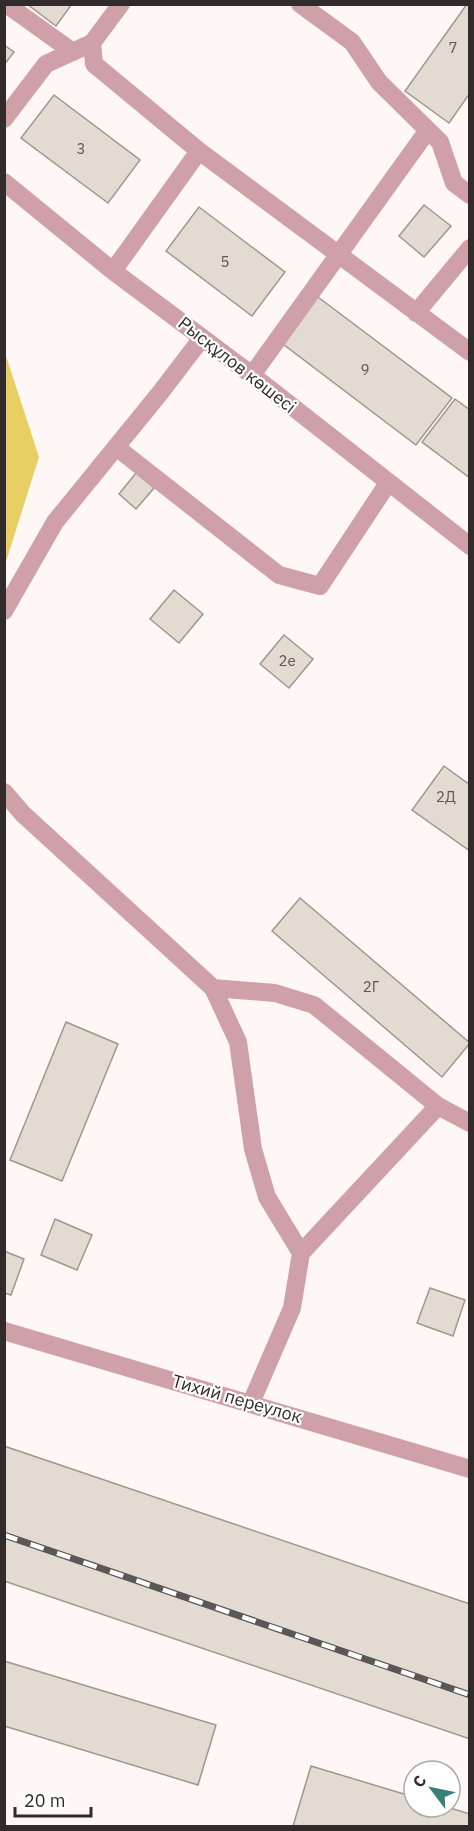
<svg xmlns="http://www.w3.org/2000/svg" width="474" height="1831" font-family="'IBM Plex Sans',sans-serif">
	<rect width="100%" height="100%" fill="#fff7f5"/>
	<path fill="#e7cf64" d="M5,353L39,457L5,565L4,353Z"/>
	<path fill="#e3dad1" stroke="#9f978f" stroke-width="1.5" d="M27,4H72L56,26Z
		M467,4H470V93L449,123L405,91Z
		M4,45L14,52L4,65Z
		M54,95L140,160L108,203L21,138Z
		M424,205L451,226L424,257L399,236Z
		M199,207L285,272L252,316L166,251Z
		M314,294L452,398L416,445L279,341Z
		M455,399L470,410V478L422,442Z
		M136,473L154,488L136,509L119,494Z
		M174,590L203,614L179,643L150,619Z
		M284,635L313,659L289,688L260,664Z
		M444,766L470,785V851L412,810Z
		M300,898L470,1043L442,1077L272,931Z
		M66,1022L118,1044L62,1181L10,1160Z
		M55,1219L92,1235L77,1270L41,1255Z
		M4,1251L24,1259L11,1295L4,1293Z
		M430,1288L465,1300L453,1336L417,1323Z
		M4,1446L470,1604V1739L4,1581Z
		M4,1661L216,1725L198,1785L4,1726Z
		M311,1766L414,1797V1807H447L470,1814V1826H293Z"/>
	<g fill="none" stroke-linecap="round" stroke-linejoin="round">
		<path stroke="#d0a0a8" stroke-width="18" d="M6,4L73,52
			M300,4L352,42L379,82L440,142L454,183L470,195
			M92,43L94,64L199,151L470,352
			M4,119L46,64L92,43L121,4
			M4,182L113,271L252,375L470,546
			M113,271L199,151
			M416,313L470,248
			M252,375L428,130
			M116,447L279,575L320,586L388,483
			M4,611L55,522L160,393L202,338
			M4,792L23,814L213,988L238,1042L253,1149L267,1197L301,1253
			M213,988L275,993L314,1005L438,1106
			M4,1331L470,1469
			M251,1403L292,1308L301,1253L438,1106L470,1123"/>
		<defs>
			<path id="rail" d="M4,1535L470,1695"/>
		</defs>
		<use href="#rail" stroke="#5c5655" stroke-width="7"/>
		<use href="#rail" stroke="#fff" stroke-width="4.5" stroke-dasharray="14" stroke-linecap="butt"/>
	</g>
	<g text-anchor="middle" stroke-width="4.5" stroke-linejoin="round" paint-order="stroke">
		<g font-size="15" fill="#5e5854">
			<text x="453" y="53">7</text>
			<text x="81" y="154">3</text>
			<text x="225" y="267">5</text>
			<text x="365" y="375">9</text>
			<text x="287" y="666">2е</text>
			<text x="446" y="802">2Д</text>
			<text x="371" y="992">2Г</text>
		</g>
		<g font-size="18" fill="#312c2b" stroke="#fff">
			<text transform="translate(237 365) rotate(38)" y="6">Рысқұлов көшесі</text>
			<text transform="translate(237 1399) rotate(16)" y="6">Тихий переулок</text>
		</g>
	</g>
	<rect width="474" height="1831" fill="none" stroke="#312c2b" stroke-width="12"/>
	<g transform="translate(432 1789) rotate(302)"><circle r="28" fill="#ffffff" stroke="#adabaa" stroke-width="1.5"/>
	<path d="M0-4.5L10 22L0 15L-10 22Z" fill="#387f79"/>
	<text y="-9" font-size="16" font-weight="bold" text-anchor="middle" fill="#312c2b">С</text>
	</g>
	<path d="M15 1807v9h76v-9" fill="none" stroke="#312c2b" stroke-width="3"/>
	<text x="24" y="1807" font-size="18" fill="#312c2b" stroke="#ffffff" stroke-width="4.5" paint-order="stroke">20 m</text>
</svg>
